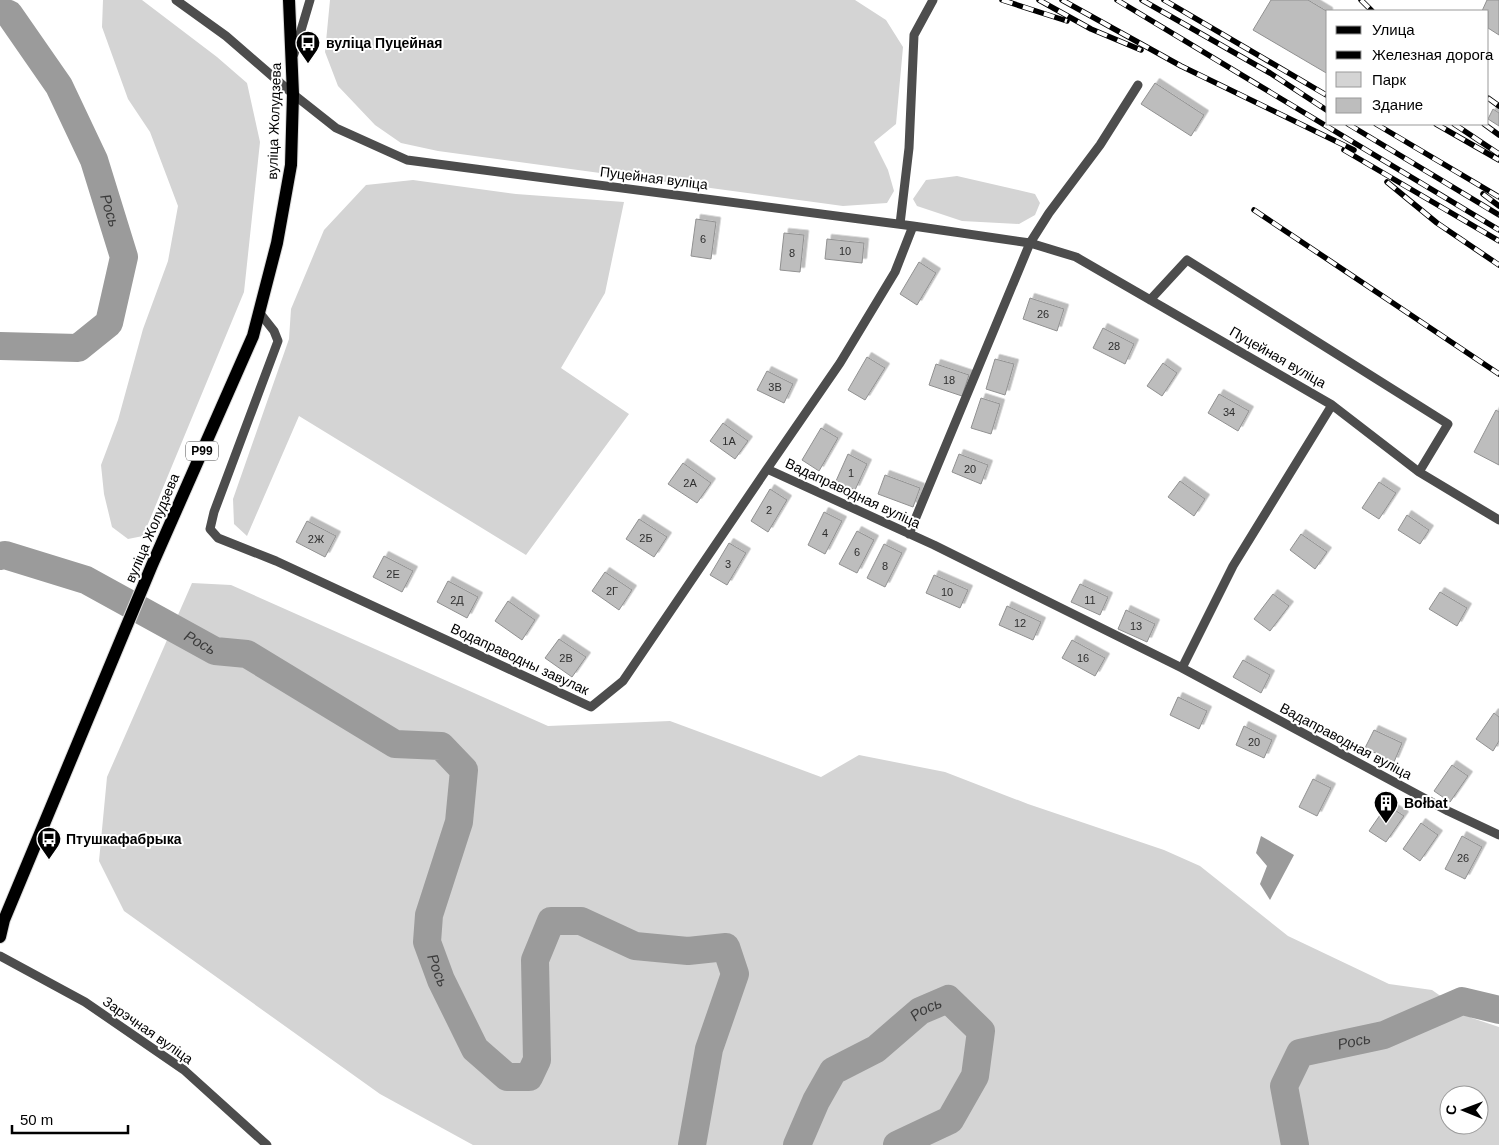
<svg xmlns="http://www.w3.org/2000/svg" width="1499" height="1145" font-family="Arial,sans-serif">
	<defs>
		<filter id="shadow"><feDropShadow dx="4.5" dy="-4.5" stdDeviation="0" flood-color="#0004"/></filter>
	</defs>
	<rect width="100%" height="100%" fill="#fff"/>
	<path fill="#d4d4d4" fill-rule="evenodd" d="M103,0H142L217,57L247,83L260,142L244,292L143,536L128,539L112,527L104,494L101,465L118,420L143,329L168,261L178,206L150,132L128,99L102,27Z
		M330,0H855L886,20L903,47L896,124L874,142L888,170L894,191L887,203L843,206L438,151L401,143L375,125L338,86L325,52Z
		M957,176L1035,194L1040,203L1035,215L1019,224L962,221L917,206L913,199L926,180Z
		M413,180L516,194L624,202L605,293L561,368L629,414L526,555L299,416L247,536L234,524L233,499L289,339L291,309L324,230L366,185Z
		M192,583L231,585L548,726L670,721L821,777L859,755L945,772L1028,804L1164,850L1200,866L1288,936L1389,984L1432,990L1472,1018L1499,1027V1145H473L380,1094L124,911L99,861L107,777ZM1449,1095H1479V1125H1449Z"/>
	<path fill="#9b9b9b" d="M1261,836L1294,855L1270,900L1260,884L1267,866L1256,853Z"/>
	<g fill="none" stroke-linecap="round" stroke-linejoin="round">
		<g stroke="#9b9b9b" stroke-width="28">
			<path id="s1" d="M0,11L9,14L59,86L94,160L124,257L109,323L78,348L0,346"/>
			<path id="s2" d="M0,556L5,555L86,580L215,651L247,654L395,744L441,746L464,770L459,822L429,915L427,942L441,980L475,1049L507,1077H529L537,1060L535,960L551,921H581L635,946L688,951L726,947L735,974L709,1049L692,1145"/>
			<path id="s3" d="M797,1145L816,1101L833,1071L876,1049L920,1011L948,999L981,1031L975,1076L950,1120L897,1145"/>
			<path id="s4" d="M1295,1145L1284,1086L1300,1053L1384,1035L1462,1001L1499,1010"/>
		</g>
	</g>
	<path fill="#bdbdbd" stroke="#919191" filter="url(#shadow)" d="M1271,0H1308L1328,12V74L1253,30Z
		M1487,0H1499V35L1488,28V11H1482Z
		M1155,83L1204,115L1191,136L1141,104Z
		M1493,109L1499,113V126L1488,119Z
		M696,219L716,222L711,259L691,256Z
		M784,233L804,235L800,272L780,270Z
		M827,239L864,243L862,263L825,259Z
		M919,262L936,273L917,305L900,294Z
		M1030,298L1064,309L1057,331L1023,319Z
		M1103,328L1134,344L1125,364L1093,348Z
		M867,357L885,368L865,400L848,390Z
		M995,359L1014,364L1005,395L986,389Z
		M1163,363L1177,373L1162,396L1147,386Z
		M936,364L969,375L962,396L929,385Z
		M767,371L793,384L784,403L757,390Z
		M1219,394L1249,411L1238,431L1208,413Z
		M981,398L1000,404L991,434L971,428Z
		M1496,410L1499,412V465L1474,452Z
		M723,423L748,441L735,459L710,441Z
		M821,428L838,438L819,471L802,460Z
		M848,454L867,464L855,490L836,481Z
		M959,454L988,465L981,484L952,472Z
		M683,463L711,483L697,503L668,484Z
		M885,475L920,488L913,507L878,494Z
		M1180,481L1205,499L1194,516L1168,497Z
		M1379,482L1396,493L1379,519L1362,508Z
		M770,489L787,500L768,532L751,521Z
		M824,512L842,521L825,554L808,545Z
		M1407,515L1429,530L1420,544L1398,530Z
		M639,519L667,537L654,557L626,539Z
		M307,521L336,536L325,557L296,542Z
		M857,531L874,540L857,573L839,564Z
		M1301,534L1327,552L1315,569L1290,550Z
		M729,543L746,553L727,585L710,575Z
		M884,544L902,553L885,587L867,578Z
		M384,556L413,571L402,592L373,577Z
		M605,572L632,590L619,610L592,591Z
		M934,575L968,590L960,608L926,593Z
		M448,581L478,597L467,618L437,602Z
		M1080,584L1108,597L1100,615L1071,602Z
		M1440,592L1467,608L1457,626L1429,609Z
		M1273,594L1289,606L1270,631L1254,619Z
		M508,601L535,620L522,640L495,621Z
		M1007,606L1041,622L1033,640L999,625Z
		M1126,610L1155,624L1147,642L1118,629Z
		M559,639L586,657L572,677L545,658Z
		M1072,640L1105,658L1095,676L1062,658Z
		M1243,660L1270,675L1261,693L1233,677Z
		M1178,697L1207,711L1199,729L1170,715Z
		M1494,713L1499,717V741L1493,751L1476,739Z
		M1244,726L1272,740L1264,758L1236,745Z
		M1374,730L1402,743L1394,762L1365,748Z
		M1452,765L1468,776L1450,802L1434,791Z
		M1313,779L1331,788L1317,816L1299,807Z
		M1387,805L1404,816L1386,842L1369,831Z
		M1421,823L1438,835L1420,861L1403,849Z
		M1462,836L1482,847L1465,879L1445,869Z"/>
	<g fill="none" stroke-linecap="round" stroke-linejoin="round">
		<defs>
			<path id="major" d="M0,937L4,920L152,565L253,336L277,243L291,165L293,94L289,0"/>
		</defs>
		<use href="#major" stroke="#dbdbdb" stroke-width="14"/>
		<path stroke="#4d4d4d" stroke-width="9" d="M176,0L226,36L293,94L336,128L407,160L913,226L1030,243L1076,257L1332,405L1419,472L1499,520
			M294,54L310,0
			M900,224L909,148L914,35L933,0
			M913,226L895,272L840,363L767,469L934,545L1182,668L1233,566L1332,405
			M1150,300L1187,260L1448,424L1419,472
			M259,312L274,331L278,341L214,512L210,529L218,538L276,561L591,707L623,681L767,469
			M909,534L1030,243L1049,213L1100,145L1138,85
			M1182,668L1448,811L1499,835
			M0,956L85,1002L184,1070L267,1145"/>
		<use href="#major" stroke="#000" stroke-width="12"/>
		<defs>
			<path id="rail" d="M1002,0L1067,21
				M1039,0L1091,29L1141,50
				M1062,0L1181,66L1354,150
				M1117,0L1499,230
				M1142,0L1270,73L1328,111
				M1164,0L1328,96
				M1361,0L1372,11
				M1488,98L1499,106
				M1348,124L1499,215
				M1376,124L1499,197
				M1436,124L1499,160
				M1454,124L1499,154
				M1484,124L1499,135
				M1344,150L1499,241
				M1387,182L1437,223L1499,265
				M1483,194L1499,206
				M1254,210L1499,374"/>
		</defs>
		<use href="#rail" stroke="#000" stroke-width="5.5"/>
		<use href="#rail" stroke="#fff" stroke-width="4" stroke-dasharray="11" stroke-linecap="butt"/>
	</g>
	<defs>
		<symbol id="bus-pin" viewBox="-11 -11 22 30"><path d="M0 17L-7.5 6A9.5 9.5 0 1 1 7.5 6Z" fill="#000" stroke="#fff"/><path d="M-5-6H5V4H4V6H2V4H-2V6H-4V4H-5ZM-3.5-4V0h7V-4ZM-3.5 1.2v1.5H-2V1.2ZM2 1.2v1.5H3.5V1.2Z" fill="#fff"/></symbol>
		<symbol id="building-pin" viewBox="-11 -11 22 30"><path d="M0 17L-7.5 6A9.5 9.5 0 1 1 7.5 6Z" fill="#000" stroke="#fff"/><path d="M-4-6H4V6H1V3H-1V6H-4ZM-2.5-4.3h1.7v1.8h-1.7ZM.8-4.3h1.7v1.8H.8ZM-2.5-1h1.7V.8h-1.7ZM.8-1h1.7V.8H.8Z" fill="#fff"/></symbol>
	</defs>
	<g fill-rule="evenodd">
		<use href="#bus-pin" x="294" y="29" width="28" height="38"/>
		<use href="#building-pin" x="1372" y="789" width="28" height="38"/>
		<use href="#bus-pin" x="35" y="825" width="28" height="38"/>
	</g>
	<g text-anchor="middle" stroke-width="4" stroke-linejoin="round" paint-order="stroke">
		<g font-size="11" fill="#2f2f2f">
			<text x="703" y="243">6</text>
			<text x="845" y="255">10</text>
			<text x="792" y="257">8</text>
			<text x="1043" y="318">26</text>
			<text x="1114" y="350">28</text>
			<text x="949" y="384">18</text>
			<text x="775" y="391">3В</text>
			<text x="1229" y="416">34</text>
			<text x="729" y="445">1А</text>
			<text x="970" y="473">20</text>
			<text x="851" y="477">1</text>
			<text x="690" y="487">2А</text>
			<text x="769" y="514">2</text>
			<text x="825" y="537">4</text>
			<text x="646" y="542">2Б</text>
			<text x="316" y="543">2Ж</text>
			<text x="857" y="556">6</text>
			<text x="728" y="568">3</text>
			<text x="885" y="570">8</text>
			<text x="393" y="578">2Е</text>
			<text x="612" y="595">2Г</text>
			<text x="947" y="596">10</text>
			<text x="457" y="604">2Д</text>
			<text x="1090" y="604">11</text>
			<text x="1020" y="627">12</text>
			<text x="1136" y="630">13</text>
			<text x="566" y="662">2В</text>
			<text x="1083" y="662">16</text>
			<text x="1254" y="746">20</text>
			<text x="1463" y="862">26</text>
		</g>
		<rect fill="#fff" stroke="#4c4c4c" stroke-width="1" x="186" y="441.5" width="32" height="19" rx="4"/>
		<g font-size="12" font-weight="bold" fill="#000">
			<text x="202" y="455">Р99</text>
		</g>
		<g font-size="14" font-weight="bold" fill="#000" stroke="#fff" text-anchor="start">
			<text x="326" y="48">вуліца Пуцейная</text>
			<text x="1404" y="808">Bołbat</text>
			<text x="66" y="844">Птушкафабрыка</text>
		</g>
		<g font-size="14" fill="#000" stroke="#fff">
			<text transform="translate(274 121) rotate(-88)" y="5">вуліца Жолудзева</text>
			<text transform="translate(654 178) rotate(7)" y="5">Пуцейная вуліца</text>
			<text transform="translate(1278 357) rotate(30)" y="5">Пуцейная вуліца</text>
			<text transform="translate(853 493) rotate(25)" y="5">Вадаправодная вуліца</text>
			<text transform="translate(152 528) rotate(-67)" y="5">вуліца Жолудзева</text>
			<text transform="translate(520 659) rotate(25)" y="5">Водаправодны завулак</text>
			<text transform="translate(1346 741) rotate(28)" y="5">Вадаправодная вуліца</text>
			<text transform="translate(148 1030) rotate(35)" y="5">Зарэчная вуліца</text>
		</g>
		<g font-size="15" font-style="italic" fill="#3c3c3c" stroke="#fff">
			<text dy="5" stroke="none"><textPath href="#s1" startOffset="232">Рось</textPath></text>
			<text dy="5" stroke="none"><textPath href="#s2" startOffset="220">Рось</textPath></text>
			<text dy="5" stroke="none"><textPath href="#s2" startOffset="729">Рось</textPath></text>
			<text dy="5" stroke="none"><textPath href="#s3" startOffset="195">Рось</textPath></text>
			<text dy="5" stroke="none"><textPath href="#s4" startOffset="152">Рось</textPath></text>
		</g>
	</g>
	<rect x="1326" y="10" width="162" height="115" fill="#ffffff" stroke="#999999"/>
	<rect x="1336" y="26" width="25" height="8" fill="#000000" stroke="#999999"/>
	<text x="1372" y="35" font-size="15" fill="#000000">Улица</text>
	<rect x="1336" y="51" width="25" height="8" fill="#000000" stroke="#999999"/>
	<text x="1372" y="60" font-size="15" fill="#000000">Железная дорога</text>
	<rect x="1336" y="72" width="25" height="15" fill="#d4d4d4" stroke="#999999"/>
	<text x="1372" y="85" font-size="15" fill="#000000">Парк</text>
	<rect x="1336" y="98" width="25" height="15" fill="#bdbdbd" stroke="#999999"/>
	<text x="1372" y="110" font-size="15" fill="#000000">Здание</text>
	<g transform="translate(1464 1110) rotate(271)"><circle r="24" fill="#ffffff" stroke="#999999"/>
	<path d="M0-4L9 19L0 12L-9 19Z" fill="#000000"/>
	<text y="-8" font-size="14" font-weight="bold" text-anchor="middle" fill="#000000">С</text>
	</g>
	<path d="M12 1125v8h116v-8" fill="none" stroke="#000000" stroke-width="2.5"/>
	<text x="20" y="1125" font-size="15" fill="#000000" stroke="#ffffff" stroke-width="4" paint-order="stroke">50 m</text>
</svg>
